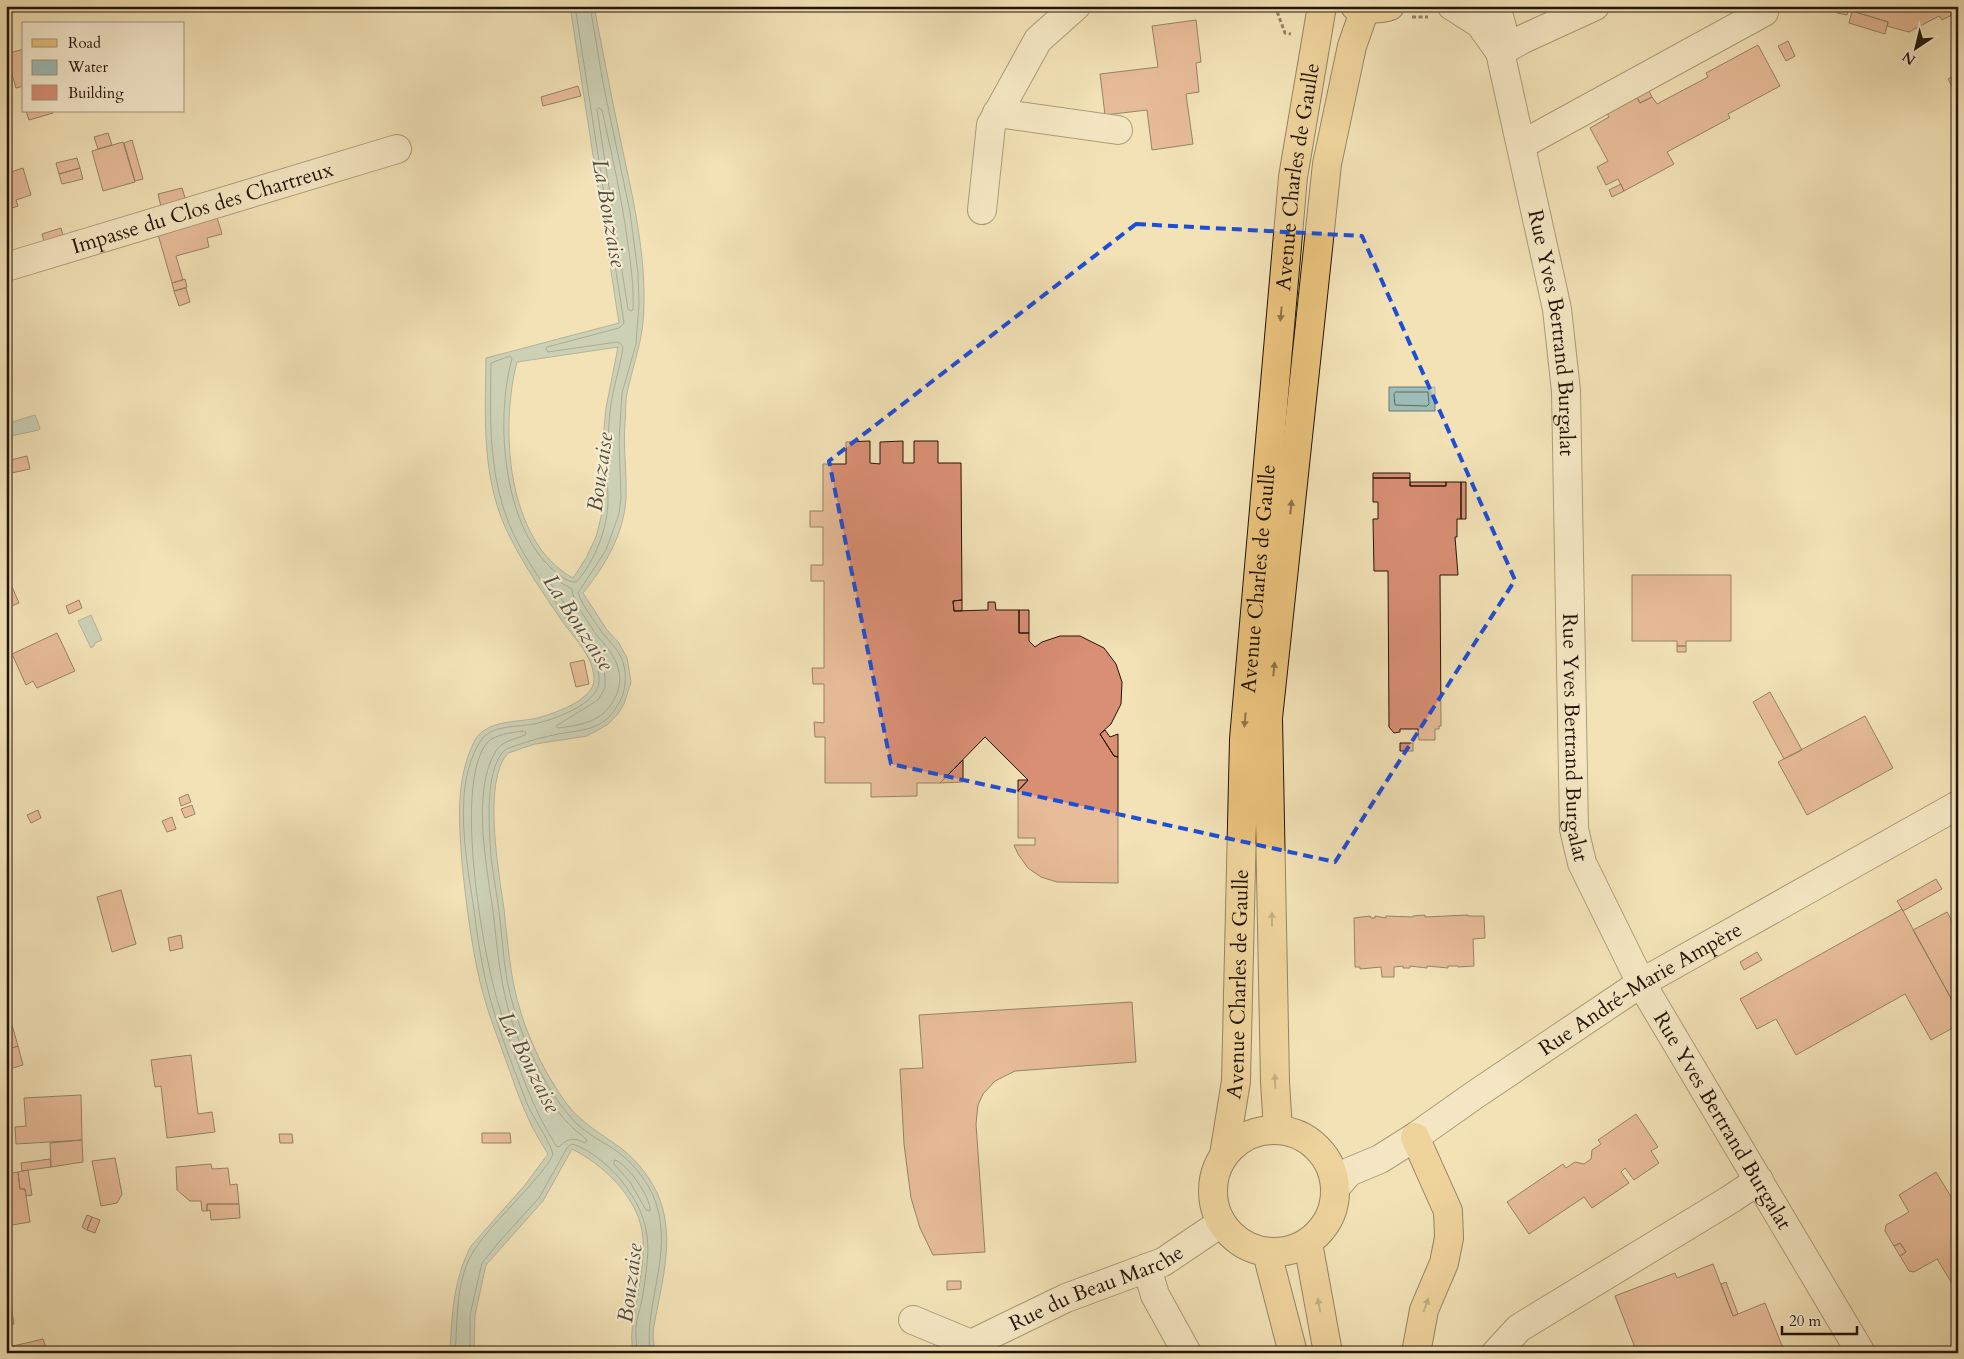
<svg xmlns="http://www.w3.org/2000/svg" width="1964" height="1359" font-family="Cardo,serif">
	<rect width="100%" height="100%" fill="#f2e2b6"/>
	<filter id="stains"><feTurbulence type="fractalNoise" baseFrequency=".004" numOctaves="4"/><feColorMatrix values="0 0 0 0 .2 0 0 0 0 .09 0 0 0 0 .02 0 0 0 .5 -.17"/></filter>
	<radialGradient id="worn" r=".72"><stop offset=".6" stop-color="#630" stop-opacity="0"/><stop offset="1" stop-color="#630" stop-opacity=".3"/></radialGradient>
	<path fill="#9dbcb7" stroke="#6c7871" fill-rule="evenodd" d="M570,6H594C603,53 612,100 622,147C633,198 645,251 644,304C644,339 634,360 627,393C625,402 626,413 625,423C623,448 627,473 626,498C624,534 605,566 583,593L607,630L619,643L627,658L631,682L624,704L618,714L607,725L587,736L535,744L508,753C482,781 499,873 504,909C508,944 510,979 521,1013C531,1045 547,1077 567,1104C582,1124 602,1134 622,1149C638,1161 653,1181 660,1200C675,1241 661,1285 654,1326C652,1335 654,1345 655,1353H633C630,1331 633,1321 637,1300C640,1278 646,1253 642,1231C636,1195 602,1164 572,1149L543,1201L486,1265L475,1315L474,1353H450C452,1315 453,1280 471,1246L525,1185L548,1154C541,1142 533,1130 528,1118C520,1101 514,1083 508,1066C498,1038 487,1011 480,982C471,943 466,902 462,863C459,821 455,779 475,740C486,721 514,722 533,719C551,715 596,700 594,678C593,655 572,636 560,618C543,593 525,567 511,539C481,483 485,419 486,358L619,323ZM618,347L606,408L601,459L603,509L596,537L586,558L573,578C506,541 500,427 517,362Z
		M1389,387H1435V411H1389Z
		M35,415L40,428L39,430L6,437V424Z
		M91,615L102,640L95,643L94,646L91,648L78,621Z"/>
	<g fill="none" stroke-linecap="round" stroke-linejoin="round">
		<path stroke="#60685f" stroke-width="1" d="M590,6L603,83L630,212L638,273L639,304L636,344L622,393L619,442L621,497L619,514L606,550L578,593C583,606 594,621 602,632C611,644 621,651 624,666C627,681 625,694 617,706C604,730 582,730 558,734C544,737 531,740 518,745C512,747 506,748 502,753C486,774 489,818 490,843C491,865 496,888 499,911C502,934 503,957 507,980C516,1027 542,1088 576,1123C588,1135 604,1142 618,1152C634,1164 650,1184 656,1203C673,1255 644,1303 650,1353
			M599,108L602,110C612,155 622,199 628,245C631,266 634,288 633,310L631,311L628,309L597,110Z
			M1396,392H1428L1429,404L1427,406L1395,405L1394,394Z
			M551,577L572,589C573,599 577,605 582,613C588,621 593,631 599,638C616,657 627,675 614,700C602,722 581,725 558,728L556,726L598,700L605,688V675L596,649L549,581Z
			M522,731L526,732L525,735C515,739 502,741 496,751C471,790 487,868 493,911C498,954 501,997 518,1038C531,1069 547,1104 573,1128C577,1132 583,1136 587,1140L585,1143C573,1137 568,1138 559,1147L556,1146C550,1135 543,1124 538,1113C522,1079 510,1042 499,1006C483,957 453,783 487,743C494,734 512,733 522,731Z
			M615,1160C627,1163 652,1199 650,1211L646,1210L630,1182L614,1164Z
			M455,1353C458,1319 455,1278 475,1249C493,1222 518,1201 538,1176C543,1170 550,1162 553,1154C547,1135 533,1119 526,1101C514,1069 501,1037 492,1005C483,974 478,942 474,910C468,870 460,827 465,786C467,772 473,750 482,739C493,725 518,727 534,724C553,720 599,704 599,681C600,656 576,633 563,613C546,588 527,562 514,535C488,480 490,421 491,363L510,356L512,359C495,419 503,522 550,567C557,573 567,583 576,582C595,562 608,527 608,500C608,486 606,472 606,458C607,442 609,427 610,412C612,390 620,369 623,347L621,344L617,342L548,352L546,349L547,347L619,328L624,323L575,6
			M470,1353V1315L482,1263L499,1242L539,1198L567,1148L572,1144C590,1149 609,1166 621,1180C655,1224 650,1248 642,1300C640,1309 637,1317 636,1326C635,1335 637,1344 637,1353"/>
	</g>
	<path fill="#d98f74" stroke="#221307" d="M1836,6H1952L1956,13L1942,20L1939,16L1909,32L1887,26L1888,22Z
		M1838,7L1848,10L1847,15L1837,13Z
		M1852,11L1888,22L1885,34L1849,23Z
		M1196,20L1201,62L1196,63L1199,92L1186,94L1193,144L1152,150L1147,110L1105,115L1100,74L1158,67L1152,26Z
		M1788,41L1795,56L1786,61L1778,46Z
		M1758,45L1780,86L1728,114L1730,118L1667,152L1674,164L1624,191L1618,179L1606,185L1597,167L1608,161L1590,128L1609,117L1602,104L1632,88L1640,103L1652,97L1657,104L1708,77L1706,73Z
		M24,49V86L16,88L6,54Z
		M1958,74V91L1955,92L1948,79Z
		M1644,81L1652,97L1640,103L1632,88Z
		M578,86L581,96L543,106L541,97Z
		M26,111H53V113L29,120Z
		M108,133L112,145L98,149L94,137Z
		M132,140L143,179L135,181L124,143Z
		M123,142L135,182L103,191L92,151Z
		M77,158L80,168L59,174L56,163Z
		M23,168L31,195L16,200L18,206L6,210V175L8,173Z
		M80,168L83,179L62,184L59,174Z
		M1621,184L1624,191L1612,197L1609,190Z
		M182,188L187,204L162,211L158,194Z
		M216,214L222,234L207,238L209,247L176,256L183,280L172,283L157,231Z
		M61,228L64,240L45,245L42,234Z
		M185,279L187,287L174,291L172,283Z
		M186,288L190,302L179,306L174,291Z
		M870,441V463L880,464V442L903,441V463H914V441H938V463H961L962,600L953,601L954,611L988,610V602H995L996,610H1019V633H1029V641L1035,647L1042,642L1060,636H1080L1104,648L1116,664L1122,682L1121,704L1111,724L1100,734L1114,756L1118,757V883L1057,882L1041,877L1028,868L1018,854L1014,845H1035V838H1018V791L1028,780L985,737L940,783H917V796L871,797V783H825V737H815L814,722L824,723V684H813L812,668H824V581H811V565H823V527H810V511H823V464H846V442Z
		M27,456L30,469L7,474L6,461Z
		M1373,473H1410V478H1373Z
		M1373,478H1410V486H1446V482H1461V519H1457V537H1455L1458,575H1440L1441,726H1439V729H1435V740H1419L1418,729H1400V732L1394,733L1389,727L1388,571H1374L1373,519H1378V502H1373Z
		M1410,482H1446V486H1410Z
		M1461,482H1466V519H1461Z
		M1632,575H1731V641H1686V646H1677V641H1632Z
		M10,582L19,603L6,608V583Z
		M79,600L82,608L69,614L66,606Z
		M962,600V611H954L953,601Z
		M1019,610H1029V633H1019Z
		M57,633L75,671L37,688L33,681L26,685L12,654Z
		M1677,646H1686V652H1677Z
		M584,660L589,684L576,687L570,663Z
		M1770,692L1802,750L1784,759L1753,702Z
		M1865,716L1893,768L1807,815L1778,762Z
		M1105,730L1110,737L1118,734V757L1114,756L1100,734Z
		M1400,743H1413V751H1400Z
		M963,760V782L940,783Z
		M1018,780H1028L1018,791Z
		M188,794L191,802L181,806L179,798Z
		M192,805L195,814L185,818L181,809Z
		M38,810L41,818L31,823L27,815Z
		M172,817L176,829L167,832L162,821Z
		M1936,879L1942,889L1903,911L1897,901Z
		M121,890L136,944L112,952L97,897Z
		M1902,909L1958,1011V1025L1931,1040L1905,994L1796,1055L1776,1019L1757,1029L1740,999Z
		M1947,912L1958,932V1011L1913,930Z
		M1425,915V917L1468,915V916H1484L1485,938L1473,939L1474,966L1458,967V966H1448V968L1427,966V968L1410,966V968H1403V966L1394,967V977H1382L1381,967L1360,969V967H1355L1354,918L1370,916L1371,918H1375V916L1386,918V916L1413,917V916Z
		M181,935L183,948L170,951L168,938Z
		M1757,952L1762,960L1744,970L1740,962Z
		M1132,1002L1136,1062L1015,1071L995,1081L983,1094L978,1105L976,1124L985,1252L933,1255L920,1228L911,1198L904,1144L900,1069L923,1068L919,1015Z
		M12,1025L18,1046L6,1050V1026Z
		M18,1046L23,1065L6,1070V1050Z
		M191,1055L198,1114L212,1112L215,1132L167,1138L161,1086L155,1087L151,1060Z
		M81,1095L82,1140L16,1144L15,1127L26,1126L24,1098Z
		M1636,1114L1658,1147L1651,1151L1659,1163L1634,1180L1625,1168L1621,1172L1629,1183L1592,1208L1584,1197L1529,1234L1507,1202L1563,1164L1566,1168L1575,1162L1584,1164L1591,1159L1592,1150L1601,1144L1598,1140Z
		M482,1133H510L511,1143H482Z
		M279,1134H292L293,1143H280Z
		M82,1140L83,1162L51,1167L50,1143Z
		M115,1158L122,1194L117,1203L101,1206L92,1161Z
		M50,1159L51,1167L22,1171L21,1163Z
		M211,1164L212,1169L228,1168L230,1185L237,1184L239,1204H207V1211H202L201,1201H190L177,1190L176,1167Z
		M28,1170L32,1195L26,1196L25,1189H20L18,1172Z
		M18,1172L20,1189H25L30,1222L6,1226V1174Z
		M1936,1172L1958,1208V1293L1937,1259L1914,1272L1909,1271L1900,1256L1906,1252L1900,1243L1894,1246L1885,1231L1886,1225L1909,1212L1899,1195Z
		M207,1204H239L240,1218L211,1220L210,1210L207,1211Z
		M87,1215L92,1217L87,1230L82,1227Z
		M92,1217L100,1220L95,1233L87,1230Z
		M1900,1243L1906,1252L1900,1256L1894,1246Z
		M1713,1264L1733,1316L1765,1303L1785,1353H1637L1615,1296L1675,1273L1677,1278Z
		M947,1281H961V1289L947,1290Z
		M1726,1282L1738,1314L1733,1316L1721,1284Z
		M6,1294H9L14,1324L6,1325Z
		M43,1339L48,1353H16L13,1346Z
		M8,1341L10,1347L13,1346L16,1353H6V1342Z"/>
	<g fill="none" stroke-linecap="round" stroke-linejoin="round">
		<defs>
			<g id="minor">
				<path d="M1452,6L1480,24L1500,52L1502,27L1496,6"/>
				<path id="s1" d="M1595,6L1523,39L1500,52L1557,309L1566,391L1574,829L1582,863L1641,983L1861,1353"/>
				<path d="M997,113L1118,130"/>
				<path d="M1521,145L1764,12"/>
				<path d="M982,210L991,125L1038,40L1076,6"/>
				<path id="s2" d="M6,267L397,149"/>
				<path id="s3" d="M1335,1188L1349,1172L1380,1159L1415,1137L1476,1094L1641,983L1958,805"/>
				<path d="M1147,1268L1155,1295L1187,1353"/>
				<path id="s4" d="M913,1320L971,1344L1066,1298L1163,1262L1221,1223"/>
				<path d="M1496,1353L1519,1328L1731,1199L1759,1180"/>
			</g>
			<g id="major">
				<path d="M1355,6C1367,9 1378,10 1390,6"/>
				<circle cx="1274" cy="1191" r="61"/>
				<path d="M1278,1130L1275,1082L1268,718L1327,164L1352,46L1365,9"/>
				<path d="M1415,1137L1448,1211L1449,1238L1444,1263L1424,1310L1416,1353"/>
				<path id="s5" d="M1224,1155L1236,1081L1244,739L1293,177L1322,6"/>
				<path d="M1308,1243L1328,1353"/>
				<path d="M1267,1253L1293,1353"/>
			</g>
		</defs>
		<use href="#minor" stroke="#564733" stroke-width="30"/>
		<use href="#major" stroke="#221307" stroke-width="30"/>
		<path stroke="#221307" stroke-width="3" stroke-dasharray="4 2.5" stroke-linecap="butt" d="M1275,6L1285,33L1291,34
			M1412,17H1428"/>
		<use href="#minor" stroke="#f7ecd0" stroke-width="28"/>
		<use href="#major" stroke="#e9c17b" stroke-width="28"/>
	</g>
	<defs><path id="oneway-solid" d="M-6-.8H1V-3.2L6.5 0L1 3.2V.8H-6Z" transform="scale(1.25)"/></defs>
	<g fill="#8f7347">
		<use href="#oneway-solid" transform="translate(1281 314) rotate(95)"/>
		<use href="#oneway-solid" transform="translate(1291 507) rotate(-84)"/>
		<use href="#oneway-solid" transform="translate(1274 669) rotate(-84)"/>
		<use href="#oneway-solid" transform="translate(1245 720) rotate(95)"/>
		<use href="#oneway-solid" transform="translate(1272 919) rotate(-91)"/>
		<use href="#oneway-solid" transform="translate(1275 1081) rotate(-92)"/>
		<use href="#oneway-solid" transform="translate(1319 1305) rotate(-100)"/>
		<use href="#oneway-solid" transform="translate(1426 1305) rotate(-70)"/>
	</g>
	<path d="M0 0H1964V1359H0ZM1136,224L1362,236L1515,580L1335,862L891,764L829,461Z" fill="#f2e2b6" fill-opacity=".55" fill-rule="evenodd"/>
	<path fill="none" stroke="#1d4ed8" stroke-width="4" stroke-dasharray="10 6" stroke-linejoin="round" d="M1136,224L1362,236L1515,580L1335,862L891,764L829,461Z"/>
	<g text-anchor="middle" stroke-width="4.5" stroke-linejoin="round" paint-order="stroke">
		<g font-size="21" fill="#221307" stroke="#f7ecd0">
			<text dy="7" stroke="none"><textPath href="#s5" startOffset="982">Avenue Charles de Gaulle</textPath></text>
			<text dy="7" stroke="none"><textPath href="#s2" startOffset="205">Impasse du Clos des Chartreux</textPath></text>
			<text dy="7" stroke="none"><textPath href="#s1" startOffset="392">Rue Yves Bertrand Burgalat</textPath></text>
			<text dy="7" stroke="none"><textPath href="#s5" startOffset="578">Avenue Charles de Gaulle</textPath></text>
			<text dy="7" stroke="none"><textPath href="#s1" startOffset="798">Rue Yves Bertrand Burgalat</textPath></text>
			<text dy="7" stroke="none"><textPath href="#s5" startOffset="172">Avenue Charles de Gaulle</textPath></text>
			<text dy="7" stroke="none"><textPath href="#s3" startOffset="366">Rue André-Marie Ampère</textPath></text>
			<text dy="7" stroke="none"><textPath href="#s1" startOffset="1218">Rue Yves Bertrand Burgalat</textPath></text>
			<text dy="7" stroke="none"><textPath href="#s4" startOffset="200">Rue du Beau Marche</textPath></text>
		</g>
		<g font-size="22" font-style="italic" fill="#4d4e45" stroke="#f7ecd0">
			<text transform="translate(610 213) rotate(80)" y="8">La Bouzaise</text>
			<text transform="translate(599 472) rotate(-82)" y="8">Bouzaise</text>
			<text transform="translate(579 622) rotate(57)" y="8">La Bouzaise</text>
			<text transform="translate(530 1062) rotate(63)" y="8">La Bouzaise</text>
			<text transform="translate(629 1283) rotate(-83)" y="8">Bouzaise</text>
		</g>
	</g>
	<rect width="1964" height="1359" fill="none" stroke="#f2e2b6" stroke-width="25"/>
	<rect x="8" y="8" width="1949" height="1344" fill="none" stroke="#221307" stroke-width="2.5"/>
	<rect x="12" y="12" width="1939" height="1334" fill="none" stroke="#221307"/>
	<rect x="22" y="22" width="162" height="90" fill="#f7ecd0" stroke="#a29580"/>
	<rect x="32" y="39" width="25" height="8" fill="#e9c17b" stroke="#a29580"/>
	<text x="68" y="48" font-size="15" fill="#221307">Road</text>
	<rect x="32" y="60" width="25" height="15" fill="#9dbcb7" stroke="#a29580"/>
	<text x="68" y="72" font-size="15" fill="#221307">Water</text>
	<rect x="32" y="85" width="25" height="15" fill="#d98f74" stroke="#a29580"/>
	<text x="68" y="98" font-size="15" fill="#221307">Building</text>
	<g transform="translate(1916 48) rotate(215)" stroke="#f7ecd0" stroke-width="4" paint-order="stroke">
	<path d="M0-4L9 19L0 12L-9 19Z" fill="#221307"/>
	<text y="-8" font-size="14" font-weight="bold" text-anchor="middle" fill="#221307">N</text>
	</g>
	<path d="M1782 1326v8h75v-8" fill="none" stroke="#221307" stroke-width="2.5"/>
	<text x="1789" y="1326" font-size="15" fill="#221307" stroke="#f7ecd0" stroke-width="4" paint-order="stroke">20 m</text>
	<rect width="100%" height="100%" filter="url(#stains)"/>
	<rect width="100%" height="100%" fill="url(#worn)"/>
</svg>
